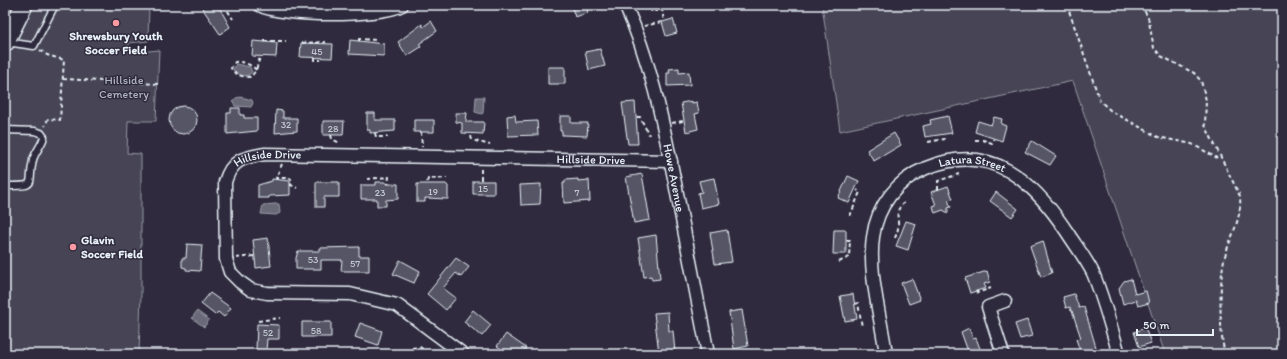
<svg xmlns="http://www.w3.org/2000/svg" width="1287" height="359" font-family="Itim,sans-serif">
	<rect width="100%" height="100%" fill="#2f2a3d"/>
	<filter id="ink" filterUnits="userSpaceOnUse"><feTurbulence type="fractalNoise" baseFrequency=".025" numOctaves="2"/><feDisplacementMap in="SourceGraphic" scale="8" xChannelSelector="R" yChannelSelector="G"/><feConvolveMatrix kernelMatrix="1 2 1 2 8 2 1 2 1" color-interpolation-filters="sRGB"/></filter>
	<g filter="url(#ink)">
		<path fill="#464455" stroke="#979aa6" d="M5,5H149L148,41L129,43V53L159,50L156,121H128L127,153L141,154V294L139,354H5Z
			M822,5H1282V354H1165L1073,81L840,131Z"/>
		<path fill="#696978" stroke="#9c9fab" d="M236,64L250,67L252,72L249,75L242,76L233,70Z
			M241,97L252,100L253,103L251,107L235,106L233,101L236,98Z
			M476,97H484L483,113L482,114L475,112Z
			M274,204H279L280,213L276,215L261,214L263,205Z
			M197,311L209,320L204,327L192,318Z"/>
		<path fill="#575565" stroke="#e8f1f8" d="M200,5H218L230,27L220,34Z
			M571,5H586L588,13L575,17Z
			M673,19L677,33L666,36L662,22Z
			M431,21L437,31L419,44L421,47L407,56L398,42L422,24L423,27Z
			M350,40L384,44V56L349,54Z
			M253,41L277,43L276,57L252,56Z
			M301,43L333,44L332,58L300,57Z
			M600,49L605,66L589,70L585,52Z
			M548,67H565V84H548Z
			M679,68V73L689,72L690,85L667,86V73H670L669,69Z
			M692,101V103L697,102L699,113L695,114L698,129L686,132L681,103Z
			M635,102L638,144H628L622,103Z
			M169 120a14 14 0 1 1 28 0a14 14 0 1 1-28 0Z
			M231,108H240V115H244V118H257V131L227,134V113H231Z
			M276,110L283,111V118H297V131L275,133Z
			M367,113H375V120H395V131L370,133V130H367Z
			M456,113H467L466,122H484L483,134L462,133V123L456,122Z
			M515,115L516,122L537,121L538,135L508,136L507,116Z
			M560,116H571V123H588L587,136L562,135V131H560Z
			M948,116L952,133L925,137L923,126L931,124L930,120Z
			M994,117L1002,119L1001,124L1006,126L1002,141L975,132L978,121L991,125Z
			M414,120H434V132H414Z
			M323,121H344L343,135H323Z
			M894,133L901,145L874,161L867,150Z
			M1032,141L1056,156L1050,165L1025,152Z
			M642,174L650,220L634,223L626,177Z
			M848,176L859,181L849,203L838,198Z
			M714,178L719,204L701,208L698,193L702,192L699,181Z
			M272,179L290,181V195L269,196V198H258V185L272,181Z
			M578,179V181L589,180L590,201L564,203L563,183H565V180Z
			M473,181H494V194H473Z
			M316,182H339V197H324V207H316Z
			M376,182H386V184H398V199L386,200V206H377V199H361V185H376Z
			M417,184H446L448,186V199L425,198V202H417Z
			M541,184L540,204L521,205L520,185Z
			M948,186L953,199L948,200L951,207L948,208V213L943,210L935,213L933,206L936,205L931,192Z
			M996,192L1018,209L1012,217L990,201Z
			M906,221L916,224L908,250L896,246Z
			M727,230L732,262L715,264L710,233Z
			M834,230H846V254H833Z
			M656,235L660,279L652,280L651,276L644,277L638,238Z
			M268,238L271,266L256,268L253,240Z
			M1043,241L1052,273L1041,277L1030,246Z
			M187,244L202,245L200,271L186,270V268L182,267V258H186Z
			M359,247V256H369V271H341L342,260H321V269H296V258L298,251H320V248Z
			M456,258L469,267L461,277L456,273L443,288L456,298L446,310L427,294Z
			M400,260L420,271L414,283L393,274Z
			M987,271L990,282L984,284L986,288L970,293L965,278Z
			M912,279L920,300L909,304L901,283Z
			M1131,279L1135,294L1146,291L1149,303L1138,306L1136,300L1123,304L1119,288L1124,281Z
			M210,293L231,308L224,317L218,312L215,315L201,304Z
			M853,294L857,319L845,321L840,296Z
			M1074,294L1079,308L1084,307L1098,354H1085L1084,350L1080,351L1076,339L1081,338L1072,311H1071L1070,307L1066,308L1063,297Z
			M473,310L491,325L482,336L464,322Z
			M742,310L748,346L734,349L729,312Z
			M668,312L669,331H673L675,352L659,353L654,313Z
			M1027,320L1032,336L1020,339L1015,324Z
			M302,322H331V337H302Z
			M360,323L382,331L378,345L355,337Z
			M257,324L279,325V339H267L266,351L256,350Z
			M969,328L973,339L976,338L982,354H969L961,332Z
			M1145,328L1151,343L1139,347L1134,332Z
			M506,334L526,348L522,354H508L497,346Z"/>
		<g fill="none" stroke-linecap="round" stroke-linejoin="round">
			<defs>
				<path id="service" d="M6,42L34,46L55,5
					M5,130L35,131L41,133L44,137C42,145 35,152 33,160C27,186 39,186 5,186"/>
				<g id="minor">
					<path d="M259,5C281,17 380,17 402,5"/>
					<path id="s1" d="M625,5C651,61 663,123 675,183C686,240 697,297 708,354"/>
					<path id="s2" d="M463,354L397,305L350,294L267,293L251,290L240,282L230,272L226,259L225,182C232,159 243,158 265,154L671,161"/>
					<path id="s3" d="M886,354C881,318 868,273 873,237C877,206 897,180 926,168C992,141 1033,181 1067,232C1076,246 1086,259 1093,273C1104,300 1111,327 1119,354"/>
					<path d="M1003,354L988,307L1005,301"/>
				</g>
				<path id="secondary" d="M5,43L24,5"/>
			</defs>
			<use href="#service" stroke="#e8f1f8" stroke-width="9"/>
			<use href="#minor" stroke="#e8f1f8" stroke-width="15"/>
			<use href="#secondary" stroke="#e8f1f8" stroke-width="20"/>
			<path stroke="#e8f1f8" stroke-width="2" stroke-dasharray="4 3" stroke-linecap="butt" d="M224,5L233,19
				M1067,5L1100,101L1111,111L1158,137L1192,144L1217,158
				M1141,5L1148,17L1154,48L1161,56L1194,73L1201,81L1206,100L1205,125L1240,196C1242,219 1231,235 1225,256C1219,277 1219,333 1225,354
				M219,6L220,5
				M650,8L652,12L662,9L664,22
				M644,26L662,22
				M264,41H286
				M359,41V39L378,40
				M302,43L326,42
				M40,50L47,55L64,60L60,120L48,119L45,126
				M315,57V60H321
				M256,70C253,65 241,61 235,62L231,68C235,76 244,77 251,77L256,70L260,57
				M63,79L158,84
				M637,117H640L649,135
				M672,123L683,121
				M421,132L422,147
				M375,133L376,137H388
				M331,135L332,139L340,143
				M471,136L472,140L490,145
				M975,140H983L992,143L994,139
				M928,142L945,139
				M282,164L276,178H289L291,179V185L297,188
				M367,179L389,177L388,184
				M481,180V169
				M427,182L428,179L447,178
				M938,190V181L959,174
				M850,216L860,192L857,190
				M895,238C896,235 898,231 898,228C899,217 894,211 904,203
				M236,258L255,256
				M839,262L849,257L850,240H846
				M977,291V293L991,288
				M855,304L858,303L862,327
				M258,321L280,318
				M412,348L420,347L427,352
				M866,350L867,354"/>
			<use href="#service" stroke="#2f2a3d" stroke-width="6"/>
			<use href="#minor" stroke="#2f2a3d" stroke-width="12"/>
			<use href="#secondary" stroke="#2f2a3d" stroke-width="17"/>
		</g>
	</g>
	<g fill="#ff9aa2" stroke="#2f2a3d" stroke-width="1.5">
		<circle cx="116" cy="23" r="4"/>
		<circle cx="73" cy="247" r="4"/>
	</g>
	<g text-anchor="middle" stroke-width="3" stroke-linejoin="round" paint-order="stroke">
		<g font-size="10" fill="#c4cad3">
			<text x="317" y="55">45</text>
			<text x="286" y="128">32</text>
			<text x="333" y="132">28</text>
			<text x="483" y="192">15</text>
			<text x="433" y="195">19</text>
			<text x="380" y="196">23</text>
			<text x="577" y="196">7</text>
			<text x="313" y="263">53</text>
			<text x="355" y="267">57</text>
			<text x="316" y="334">58</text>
			<text x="268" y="336">52</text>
		</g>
		<g font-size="12" font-weight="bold" fill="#e8f1f8" stroke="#2f2a3d">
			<text x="116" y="40">Shrewsbury Youth<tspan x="116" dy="14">Soccer Field</tspan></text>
			<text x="81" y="244" text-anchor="start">Glavin<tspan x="81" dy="14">Soccer Field</tspan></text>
		</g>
		<g font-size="12" fill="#afb4bf" stroke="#2f2a3d">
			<text x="124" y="84">Hillside<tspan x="124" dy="14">Cemetery</tspan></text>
		</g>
		<g font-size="12" fill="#e8f1f8" stroke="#2f2a3d">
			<text dy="4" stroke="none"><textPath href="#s2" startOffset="727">Hillside Drive</textPath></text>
			<text dy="4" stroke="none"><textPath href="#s2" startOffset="403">Hillside Drive</textPath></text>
			<text dy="4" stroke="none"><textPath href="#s3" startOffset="257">Latura Street</textPath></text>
			<text dy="4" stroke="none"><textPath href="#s1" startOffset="180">Howe Avenue</textPath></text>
		</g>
	</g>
	<rect width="1287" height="359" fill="none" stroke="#2f2a3d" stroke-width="20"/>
	<rect x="10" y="10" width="1267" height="339" fill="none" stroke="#e8f1f8" stroke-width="1.5" filter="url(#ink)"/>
	<path d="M1137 329v6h76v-6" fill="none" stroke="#e8f1f8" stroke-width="2"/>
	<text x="1143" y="329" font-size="12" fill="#e8f1f8" stroke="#2f2a3d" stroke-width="3" paint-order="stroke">50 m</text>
</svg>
